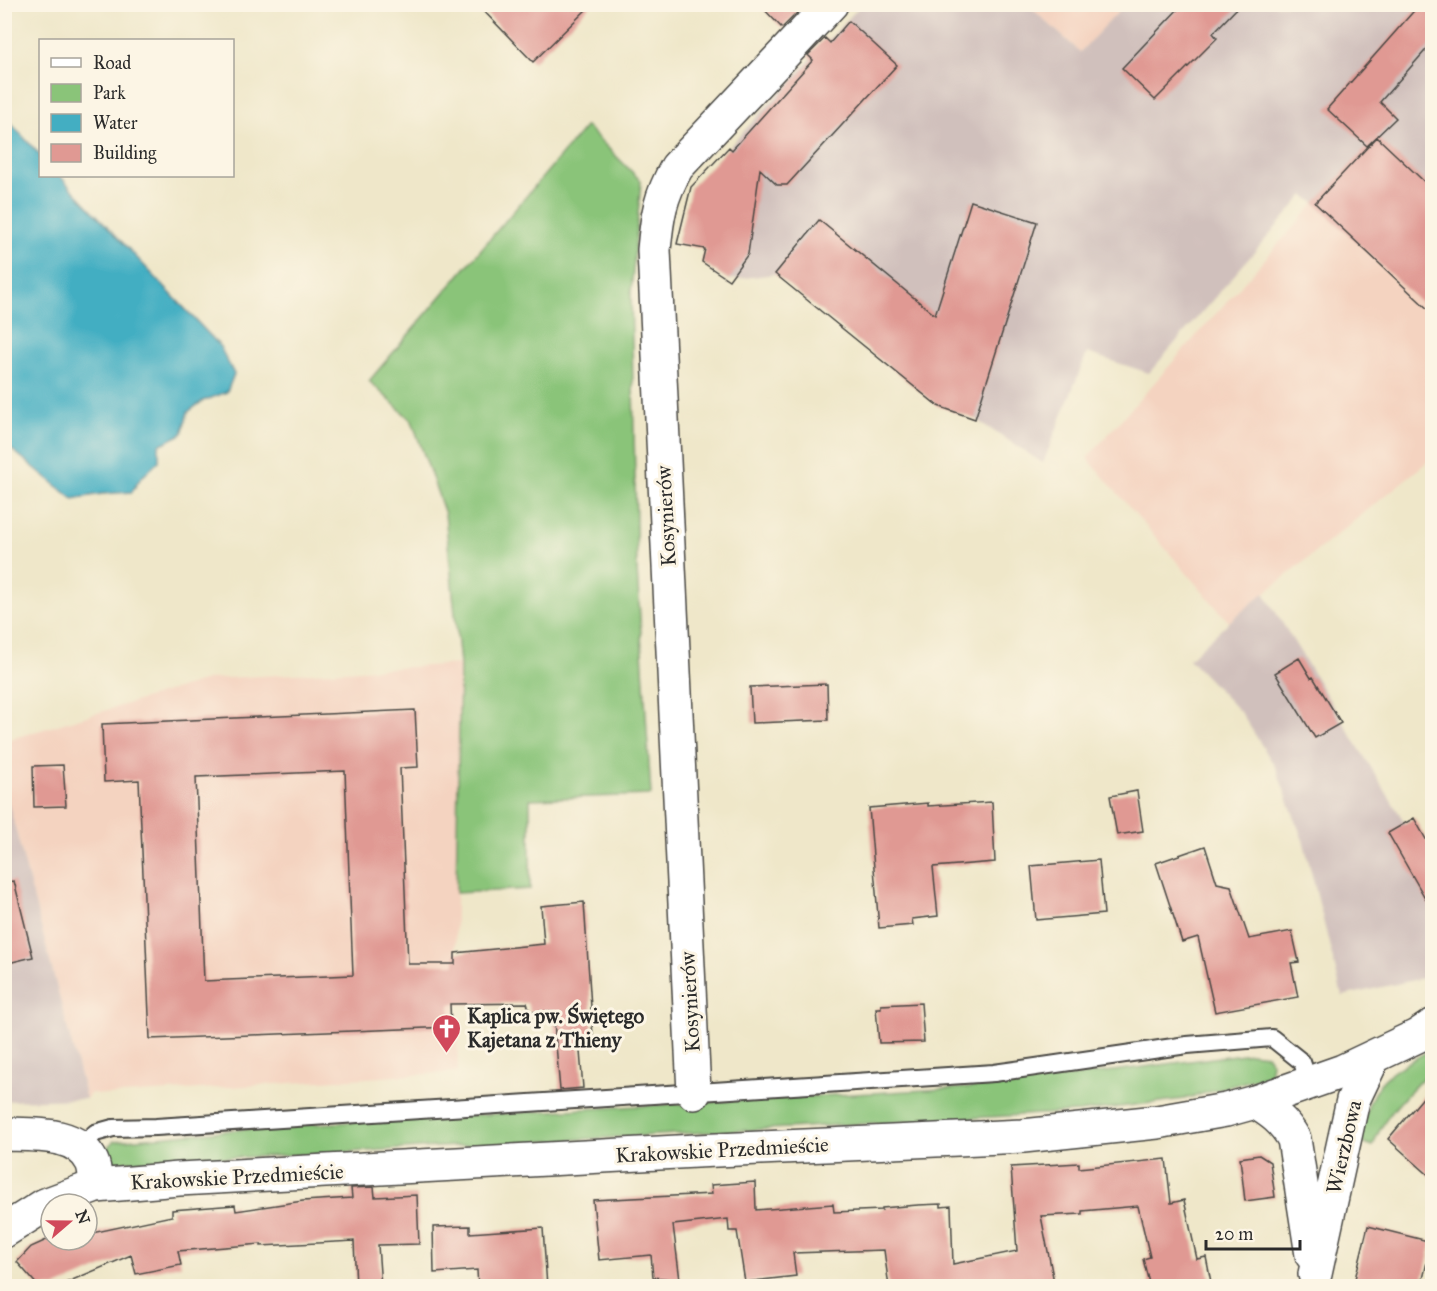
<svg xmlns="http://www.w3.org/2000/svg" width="1437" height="1291" font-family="'IM FELL Great Primer',serif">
	<rect width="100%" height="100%" fill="#fcf5e5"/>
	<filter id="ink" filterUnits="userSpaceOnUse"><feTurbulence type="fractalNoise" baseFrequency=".0167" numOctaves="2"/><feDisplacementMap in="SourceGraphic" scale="12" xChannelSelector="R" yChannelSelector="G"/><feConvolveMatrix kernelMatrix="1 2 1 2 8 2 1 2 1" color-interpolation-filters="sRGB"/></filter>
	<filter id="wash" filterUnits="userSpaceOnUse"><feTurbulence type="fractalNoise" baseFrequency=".008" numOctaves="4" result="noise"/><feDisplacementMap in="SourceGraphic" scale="24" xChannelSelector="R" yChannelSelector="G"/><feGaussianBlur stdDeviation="1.35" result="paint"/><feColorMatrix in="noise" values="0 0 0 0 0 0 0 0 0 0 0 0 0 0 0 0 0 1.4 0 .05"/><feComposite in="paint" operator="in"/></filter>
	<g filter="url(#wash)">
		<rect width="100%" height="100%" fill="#efe7c9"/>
		<path fill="#f4d3c0" d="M1028,5H1125L1080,52Z
			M1315,203L1424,305L1432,296V458L1229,622L1087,458Z
			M460,664L455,964L458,1072L108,1095L91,1093L86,1099L5,789L4,741L210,679Z"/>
		<path fill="#d0c0bc" d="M861,5H1028L1080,52L1125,5H1432V296L1424,305L1315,203L1304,195L1149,373L1087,353L1043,463L975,419L938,406L775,274L729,280L702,262L705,249L692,187Z
			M1264,593L1405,823L1414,818L1432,850V976L1342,996L1304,843L1276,768L1242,714L1189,659L1229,622Z
			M5,789L86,1099L5,1101Z"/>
		<path fill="#8ac479" stroke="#5a7852" stroke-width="1.5" d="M586,126L641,181L631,293L637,569L651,795L530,799V889L456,893L460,664L445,514L412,421L369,381Z
			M1432,1049V1068C1411,1092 1383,1114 1373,1146L1359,1142C1372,1081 1379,1078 1432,1049Z
			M1251,1053L1267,1055L1272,1063L1270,1075L1184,1099L1079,1112L274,1156L114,1162L107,1157V1149L114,1141L279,1126L999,1086Z"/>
		<path fill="#43aec2" stroke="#376c76" stroke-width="1.5" d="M5,117L40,155V176H60L219,345L234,374L227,392L203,401L188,412L182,434L159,445V461L140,479L132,492L102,494L73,499L5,444Z"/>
		<g id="blocks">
			<path fill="#e09993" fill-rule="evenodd" d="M477,4H592L533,62Z
				M759,4H793L799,11L782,28Z
				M1183,4H1241L1213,33L1217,38L1155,100L1122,68Z
				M1420,4H1432V43L1380,102L1396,118L1367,146L1327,109Z
				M849,21L897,65L787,185H777L760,169L748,254L729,280L702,262L705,249L677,244L691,187L729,147L732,150L813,60L808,55L825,38L830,43Z
				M1377,137L1432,189V313L1315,203Z
				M971,201L1037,222L975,419L938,406L775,274L819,220L935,315Z
				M1299,658L1311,678L1313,677L1341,723L1315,738L1275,673Z
				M827,684L828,720L752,723L750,687Z
				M415,710L418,767L400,768L408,964H455V953L544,944L541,906L584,902L593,1037L579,1039L583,1088L560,1090L553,1011L530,1012L527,1003L450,1004L451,1027L150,1039L139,780L104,782L102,724ZM345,771L353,975L204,981L196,777Z
				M63,765L66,806L34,807L33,766Z
				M1137,791L1143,831L1117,835L1110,796Z
				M992,802L995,862L933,867L938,916L912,919L913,925L879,928L869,808L928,803V806Z
				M1414,818L1432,850V910L1388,833Z
				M1205,846L1217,883L1231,886L1249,939L1292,931L1299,962L1291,963L1298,997L1215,1012L1198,937L1182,942L1156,863Z
				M1099,860L1104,914L1036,920L1031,866Z
				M14,881L33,957L4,964V882Z
				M921,1003L924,1042L879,1043L876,1008H881V1005Z
				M1432,1087V1178L1388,1139Z
				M1259,1155L1270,1162L1275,1197L1245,1201L1240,1158Z
				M1166,1159L1171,1203L1184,1200L1197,1259L1206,1257L1212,1287H1150L1143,1259L1150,1257L1138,1206L1082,1211V1214L1041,1216L1055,1287H889L884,1250L793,1253L796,1276L745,1282L737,1231H729L728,1219L673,1225L680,1280L653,1277L651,1255L599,1260L593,1200L712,1194L711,1185L755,1182L756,1210L833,1204L834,1212L882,1210V1208L918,1205L941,1204V1207L951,1206L953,1264L1017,1251L1011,1167L1079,1163V1168Z
				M374,1187L375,1197L417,1195L419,1244L378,1245L381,1287H356L354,1241L261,1246V1244L178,1251L181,1265L136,1274L131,1255L56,1287H39L17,1262L31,1247L51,1238V1240H87V1234L172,1216V1210L235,1205L236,1211L303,1201L352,1198L351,1188Z
				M470,1226V1233L543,1228L547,1287H478L477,1270L434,1273L433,1227Z
				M1368,1226L1432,1242L1421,1287H1353Z"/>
		</g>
	</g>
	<g filter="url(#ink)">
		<use href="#blocks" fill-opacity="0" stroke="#484743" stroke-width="1.5"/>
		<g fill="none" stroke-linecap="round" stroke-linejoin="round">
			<defs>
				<path id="service" d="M81,1147L95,1133L113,1128L156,1127L994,1073L1187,1045L1272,1038L1302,1062L1309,1083"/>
				<path id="minor" d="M694,1093L654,250C657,216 660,197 677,167L831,4
					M1255,1102C1272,1112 1284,1121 1294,1139L1312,1255
					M4,1134C33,1135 77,1131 92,1162C95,1168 95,1178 96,1186
					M1315,1274L1353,1100L1373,1058"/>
				<path id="tertiary" d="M4,1231L45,1205L96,1186L179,1179L696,1151L1023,1136L1157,1122L1226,1110L1255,1102L1343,1071L1417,1036L1432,1026"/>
			</defs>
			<use href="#service" stroke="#484743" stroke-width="20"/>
			<use href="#minor" stroke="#484743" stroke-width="36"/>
			<use href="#tertiary" stroke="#484743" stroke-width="36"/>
			<use href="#service" stroke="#fff" stroke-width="16"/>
			<use href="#minor" stroke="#fff" stroke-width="33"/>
			<use href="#tertiary" stroke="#fff" stroke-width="33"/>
		</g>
	</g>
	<defs>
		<symbol id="church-pin" viewBox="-11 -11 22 30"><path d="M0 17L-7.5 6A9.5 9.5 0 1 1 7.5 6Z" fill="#d1495b" stroke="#fcf5e5"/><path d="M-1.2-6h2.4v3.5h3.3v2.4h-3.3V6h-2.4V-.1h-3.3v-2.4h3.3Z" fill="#fff"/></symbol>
	</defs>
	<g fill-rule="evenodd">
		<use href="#church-pin" x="430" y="1012" width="33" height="45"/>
	</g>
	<g text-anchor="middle" stroke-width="6" stroke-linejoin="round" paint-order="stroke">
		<g font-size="21" fill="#2b2b2b" stroke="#fcf5e5">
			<text transform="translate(666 516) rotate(-93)" y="7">Kosynierów</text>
			<text transform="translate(690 1002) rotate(-93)" y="7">Kosynierów</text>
			<text transform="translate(1344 1147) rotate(-77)" y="7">Wierzbowa</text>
			<text transform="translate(722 1150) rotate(-3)" y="7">Krakowskie Przedmieście</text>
			<text transform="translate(237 1177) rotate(-3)" y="7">Krakowskie Przedmieście</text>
		</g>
		<g font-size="21" font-weight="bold" fill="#2b2b2b" stroke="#fcf5e5" text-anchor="start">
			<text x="467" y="1023">Kaplica pw. Świętego<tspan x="467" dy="24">Kajetana z Thieny</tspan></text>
		</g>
	</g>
	<rect width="1437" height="1291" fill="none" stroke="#fcf5e5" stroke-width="24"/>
	<rect x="39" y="39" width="195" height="138" fill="#fcf5e5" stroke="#a8a49b" stroke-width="1.5"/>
	<rect x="51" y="58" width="30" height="9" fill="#ffffff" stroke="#a8a49b" stroke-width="1.5"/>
	<text x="93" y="69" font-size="18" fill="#2b2b2b">Road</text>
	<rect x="51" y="84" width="30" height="18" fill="#8ac479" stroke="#a8a49b" stroke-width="1.5"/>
	<text x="93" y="99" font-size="18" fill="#2b2b2b">Park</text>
	<rect x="51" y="114" width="30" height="18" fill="#43aec2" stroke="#a8a49b" stroke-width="1.5"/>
	<text x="93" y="129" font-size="18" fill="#2b2b2b">Water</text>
	<rect x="51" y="144" width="30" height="18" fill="#e09993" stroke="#a8a49b" stroke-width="1.5"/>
	<text x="93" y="159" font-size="18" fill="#2b2b2b">Building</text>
	<g transform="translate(69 1222) rotate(70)"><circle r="28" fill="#fcf5e5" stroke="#a8a49b" stroke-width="1.5"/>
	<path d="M0-4.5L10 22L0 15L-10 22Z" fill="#d1495b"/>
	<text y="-9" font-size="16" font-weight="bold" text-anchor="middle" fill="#2b2b2b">N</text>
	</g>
	<path d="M1206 1240v9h94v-9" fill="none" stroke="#2b2b2b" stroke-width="3"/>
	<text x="1215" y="1240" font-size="18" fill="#2b2b2b" stroke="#fcf5e5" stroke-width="4.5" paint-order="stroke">20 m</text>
</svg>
